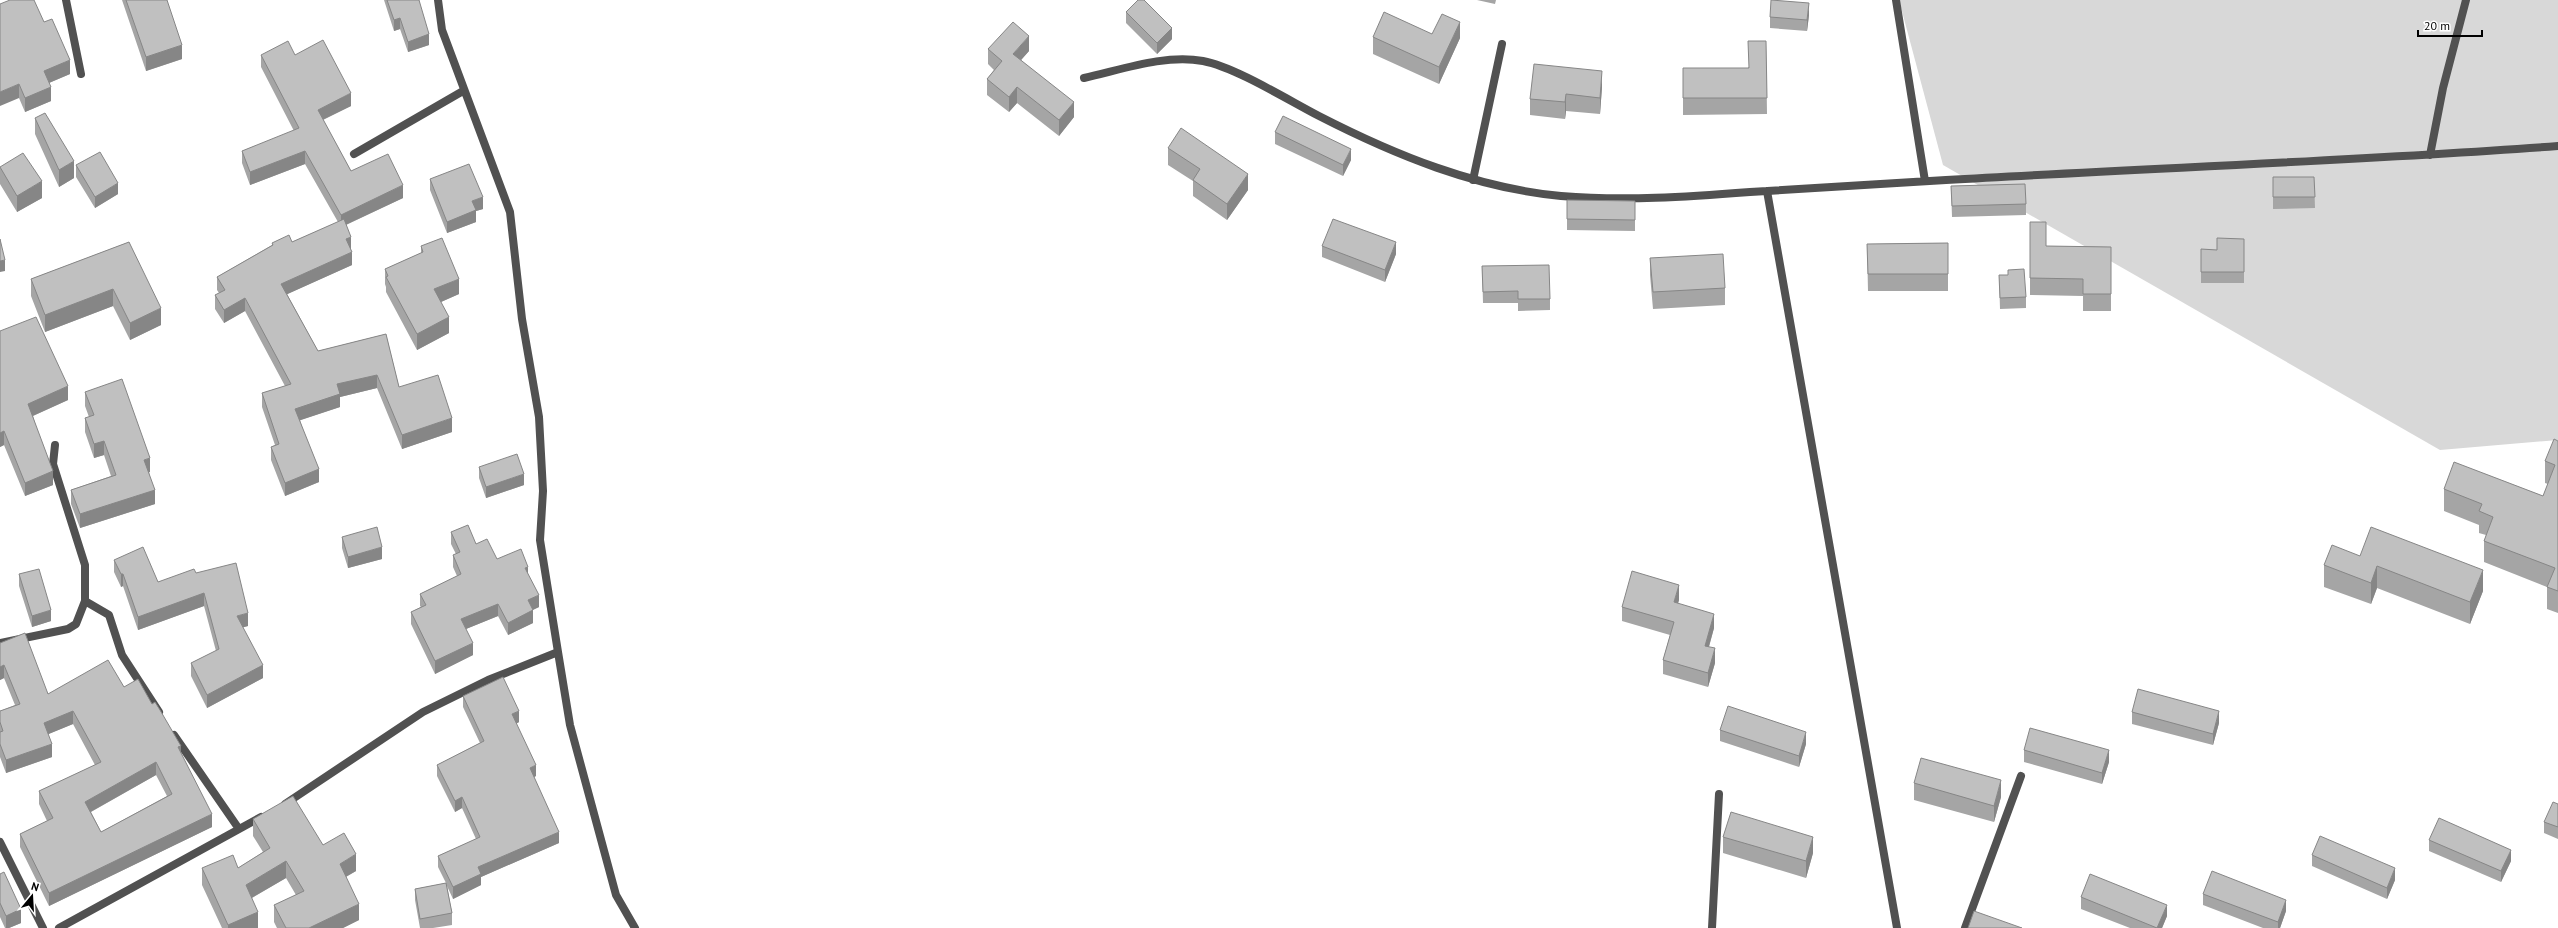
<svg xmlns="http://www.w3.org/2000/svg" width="2558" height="928" font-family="'PT Sans',sans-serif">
	<rect width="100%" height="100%" fill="#fff"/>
	<path fill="#d8d8d8" d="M1899,0H2558V440L2440,450L1943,165Z"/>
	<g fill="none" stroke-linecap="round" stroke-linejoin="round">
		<path stroke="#515151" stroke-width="8" d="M66,0L81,74
			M438,0L442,30L510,212L522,319L539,417L543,491L540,540L558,652L570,725L616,895L635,928
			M1896,0L1925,181
			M1084,78C1121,70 1164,54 1203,61C1235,67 1288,100 1319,116C1395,155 1476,188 1561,196C1624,201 1687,197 1750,192C1816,188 1881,184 1946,180C2150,168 2354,161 2558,146
			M354,154L463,91
			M2430,155L2443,88L2466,0
			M1473,180L1502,44
			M1767,191L1897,928
			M85,601L109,615L122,655L159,712
			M0,643L68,629L76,624L85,601V565L53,464L55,445
			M174,735L239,829
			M285,804L423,712L488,680L558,652
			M0,842L43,928
			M59,928L261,817
			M1712,928L1719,794
			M1965,928L2021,776"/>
	</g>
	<path fill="#a5a5a5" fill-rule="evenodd" d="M10,0L44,22L70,74L49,83L51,101L25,112L19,98Z
		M122,0H167L182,59L146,71Z
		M384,0H419L429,45L408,52L400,29L394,31Z
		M1477,0H1496L1495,4Z
		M1126,12L1172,39L1157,54L1126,23Z
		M1809,15L1807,31L1770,28V17Z
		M1373,37L1460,38L1439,84L1373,54Z
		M1766,41L1767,114L1683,115V68H1748Z
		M988,49L1029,51L1021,60L1074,117L1059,136L1017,103L1009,112L987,95V79L994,70L988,64Z
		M261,55H295L351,106L323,120L351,171L403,198L346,225L351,250L352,265L287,294L318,351L386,334L399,387L452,432L402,449L377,388L340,397V407L300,420L319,482L285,496L271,460V447L275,445L262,407V393L285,386L245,311L224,323L215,309V295L219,293L217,290V277L272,245V243L292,242L338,222L305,164L250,185L242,163V151L294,131L261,67Z
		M1602,87L1600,114L1566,111L1565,119L1530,115V99Z
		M35,118L74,178L59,187L35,134Z
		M1275,132L1351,160L1343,176L1275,144Z
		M1168,148L1248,190L1227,220L1193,196V181L1168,165Z
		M76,165L118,194L95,208L76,177Z
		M0,167L42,198L17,212L0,184Z
		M2273,177H2314L2315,208L2273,209Z
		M430,179L483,209L476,211V222L447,233L430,190Z
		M1951,186L2026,204V215L1952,217Z
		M1567,200L1635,201V231L1567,230Z
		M2030,222L2046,246L2111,247V311H2083V296L2030,295Z
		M2244,239V283H2201V249L2217,250Z
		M129,242L161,325L130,340L113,306L45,332L31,296V279Z
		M1948,243V291H1868L1867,244Z
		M421,246L459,294L441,302L449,333L417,350L386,292V287L385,284V269L421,253Z
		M1322,246L1396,254L1385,282L1322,257Z
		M1650,258L1725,288V305L1653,309L1650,275Z
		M1482,266L1550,299V310L1518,311V303H1483Z
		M1999,275L2026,297V308L2000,309Z
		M0,331L68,400L33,416L53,485L25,496L4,445L0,447Z
		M85,392L150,472H149L155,504L80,528L71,504V490L111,476L104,455L94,458L85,432V418L89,417L85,406Z
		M2558,441V613L2547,609V587L2484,562V541L2486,535L2479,533V525L2444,511V489L2543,496L2548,484L2545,483V461Z
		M479,467L524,485L486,498L479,478Z
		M451,532L476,544L497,559L528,574L539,607L533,610V623L508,635L498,616L466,629L473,655L435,674L411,624V612L421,607L420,606V594L457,576L453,567V555L456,554L451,544Z
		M342,537L382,559L348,568L342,548Z
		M2360,556L2483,591L2470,624L2377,588L2371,604L2324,587V565Z
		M114,560L158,582L196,573L248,626L243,627L263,678L207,708L191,676V663L216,651L204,606L138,630L123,586L121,587L114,572Z
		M19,574L51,621L32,627L19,586Z
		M1679,600L1678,603L1714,628L1709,647L1715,663L1708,687L1663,674V660L1670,635L1622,621V607Z
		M0,643L48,694L124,687L152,704L181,753L212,827L49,906L20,847V834L47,821L39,804V791L95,765L73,724L48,734L52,757L6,773L0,757V711L15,705L4,678L0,680ZM156,775L167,796L101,832L91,812Z
		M463,696L519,722L516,724L536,776L534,777L559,843L481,877V885L453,899L447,886L452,913V925L433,928H420L415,900V889L446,883L438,867V856L476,839L462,808L455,812L437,776V765L480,743L463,707Z
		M2132,712L2219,723L2213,745L2132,724Z
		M1720,730L1806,744L1799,767L1720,741Z
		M2024,750L2109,762L2102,784L2024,762Z
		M1914,783L2001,797L1994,822L1914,800Z
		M2558,804V839L2544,833V822Z
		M253,819L323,845L356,871L346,877L359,920L343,928H277L274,922V905L296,895L286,878L252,898L258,928H222L202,885V868H238L263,852L253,836Z
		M1723,837L1813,853L1806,878L1723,853Z
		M2429,840L2511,861L2501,882L2429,851Z
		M2312,855L2395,880L2387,899L2312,866Z
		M0,874L21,923L9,928H5L0,917Z
		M2203,894L2286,911L2280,928H2263L2203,905Z
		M2081,897L2167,916L2162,928H2130L2081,909Z"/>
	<path fill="#868686" d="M1809,3V15L1807,31V20Z
		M400,18V29L394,31V20Z
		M1460,22V38L1439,84V67Z
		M1172,28V39L1157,54V43Z
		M429,34V45L408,52V42Z
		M1029,36V51L1013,69V54Z
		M182,45V59L146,71V57Z
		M70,60V74L44,85V71Z
		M1602,71V87L1600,114V98Z
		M19,84V98L0,106V92Z
		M51,87V101L25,112V98Z
		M1017,87V103L1009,112V97Z
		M351,93V106L318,122V110Z
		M1566,94V111L1565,119V102Z
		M1074,102V117L1059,136V120Z
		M1351,149V160L1343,176V165Z
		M305,151V164L250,185V172Z
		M74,161V178L59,187V170Z
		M1248,174V190L1227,220V204Z
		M42,181V198L17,212V196Z
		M118,183V194L95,208V197Z
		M403,185V198L341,227V215Z
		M483,197V209L476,211V222L447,233V222L472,201Z
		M351,237V250L346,252V239Z
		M1396,242V254L1385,282V270Z
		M352,252V265L281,297V284Z
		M5,260V271L0,272V261Z
		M459,279V294L434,305V289Z
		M113,289V306L45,332V315Z
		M245,298V311L224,323V310Z
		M161,308V325L130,340V323Z
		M449,317V333L417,350V334Z
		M377,375V388L340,397V407L295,422V409L337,384Z
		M68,386V400L28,418V404Z
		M452,418V432L402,449V435Z
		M4,431V445L0,447V433Z
		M104,441V455L94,458V444Z
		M150,458V472L144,474V460Z
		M319,469V482L285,496V483Z
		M53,471V485L25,496V483Z
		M524,474V485L486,498V487Z
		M155,490V504L80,528V514Z
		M382,547V559L348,568V557Z
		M2377,566V588L2371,604V583Z
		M528,567V579L525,568Z
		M2483,570V591L2470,624V602Z
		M121,574H123V586L121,587Z
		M1679,585V600L1674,616V602Z
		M204,593V606L138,630V617Z
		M539,595V607L528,612V600Z
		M498,604V616L461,631V619Z
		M51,610V621L32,627V616Z
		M533,610V623L508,635V623Z
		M248,613V626L237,629V616Z
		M1714,614V628L1705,660V646Z
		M473,643V655L435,674V661Z
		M1715,648V663L1708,687V673Z
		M4,665V678L0,680V667Z
		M263,665V678L207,708V695Z
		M73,711V724L44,736V723Z
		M519,711V722L512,726V714Z
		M2219,711V723L2213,745V734Z
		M1806,732V744L1799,767V756Z
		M52,744V757L6,773V760Z
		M181,746V759L178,747Z
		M2109,750V762L2102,784V773Z
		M156,762V775L85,815V802Z
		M536,765V776L530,779V768Z
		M2001,780V797L1994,822V806Z
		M462,797V808L455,812V801Z
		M212,814V827L49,906V893Z
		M559,832V843L481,877V885L453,899V887L478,867Z
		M1813,837V853L1806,878V861Z
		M2511,850V861L2501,882V871Z
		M356,854V871L340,880V864Z
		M286,861V878L246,901V885Z
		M2395,868V880L2387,899V888Z
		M2286,900V911L2280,928H2278V922Z
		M359,904V920L343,928H309Z
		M2167,905V916L2162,928H2157Z
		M21,909V923L9,928H6V916Z
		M258,912V928H228V925Z"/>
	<path fill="#c0c0c0" stroke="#868686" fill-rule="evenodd" d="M10,0H34L44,22L52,19L70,60L44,71L51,87L25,98L19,84L0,92V4Z
		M126,0H167L182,45L146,57Z
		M387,0H419L429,34L408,42L400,18L394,20Z
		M1138,0H1144L1172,28L1157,43L1126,12Z
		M1771,0L1809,3L1807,20L1770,17Z
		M1384,12L1432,34L1442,14L1460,22L1439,67L1373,37Z
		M1013,22L1029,36L1013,54L1074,102L1059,120L1017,87L1009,97L987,79L1002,61L988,49Z
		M323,40L351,93L318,110L351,171L388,154L403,185L341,215L305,151L250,172L242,151L299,128L261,55L288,41L295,55Z
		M1748,41H1766L1767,98H1683V68H1749Z
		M1534,64L1602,71L1600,98L1566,94L1565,102L1530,99Z
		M45,113L74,161L59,170L35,118Z
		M1283,116L1351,149L1343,165L1275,132Z
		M1181,128L1248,174L1227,204L1193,180L1200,169L1168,148Z
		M100,152L118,183L95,197L76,165Z
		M23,153L42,181L17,196L0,167Z
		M469,164L483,197L472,201L476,210L447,222L430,179Z
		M2273,177H2314L2315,197H2273Z
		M2025,184L2026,204L1952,206L1951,186Z
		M1567,200L1635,201V220L1567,219Z
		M344,219L351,237L346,239L352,252L281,284L318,351L386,334L399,387L438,375L452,418L402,435L377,375L337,384L340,394L295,409L319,469L285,483L271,447L279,444L262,393L291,384L245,298L224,310L215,295L225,290L217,277L273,245L272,243L289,235L292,242Z
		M1333,219L1396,242L1385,270L1322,246Z
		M2030,222H2046V246L2111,247V294H2083V279L2030,278Z
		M442,238L459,279L434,289L449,317L417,334L386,277L388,276L385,269L423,252L421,246Z
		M2217,238L2244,239V272H2201V249L2217,250Z
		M0,239L5,260L0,261Z
		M129,242L161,308L130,323L113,289L45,315L31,279Z
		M1948,243V274H1868L1867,244Z
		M1723,254L1725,288L1653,292L1650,258Z
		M1549,265L1550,299H1518V291L1483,292L1482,266Z
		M2024,269L2026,297L2000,298L1999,275H2008V270Z
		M36,317L68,386L28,404L53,471L25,483L4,431L0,433V331Z
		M122,379L150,458L144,460L155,490L80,514L71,490L116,475L104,441L94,444L85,418L94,415L85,392Z
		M2554,439L2558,441V591L2547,587L2555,568L2484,541L2493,517L2479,511L2482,504L2444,489L2454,462L2543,496L2555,465L2545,461Z
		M517,454L524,474L486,487L479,467Z
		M468,525L476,544L487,539L497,559L521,549L528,567L525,568L539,595L528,600L533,610L508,623L498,604L461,619L473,643L435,661L411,612L426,605L420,594L461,574L453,555L460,552L451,532Z
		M377,527L382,547L348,557L342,537Z
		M2371,527L2483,570L2470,602L2377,566L2371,583L2324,565L2332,545L2360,556Z
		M143,547L158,582L194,569L196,573L236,563L248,613L237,616L263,665L207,695L191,663L219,649L204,593L138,617L123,574H121L114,560Z
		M39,569L51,610L32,616L19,574Z
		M1632,571L1679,585L1674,602L1714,614L1705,646L1715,648L1708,673L1663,660L1674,622L1622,607Z
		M25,633L48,694L108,660L124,687L138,679L152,704L155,702L160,710L181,746L178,747L212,814L49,893L20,834L53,818L39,791L101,762L73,711L44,723L52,744L6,760L0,744V732L3,731L0,722V711L20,704L4,665L0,667V643ZM156,762L172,794L101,832L85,802Z
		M503,677L519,711L512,714L536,765L530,768L559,832L478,867L481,874L453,887L438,856L480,837L462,797L455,801L437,765L484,741L463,696Z
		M2138,689L2219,711L2213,734L2132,712Z
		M1728,706L1806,732L1799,756L1720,730Z
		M2030,728L2109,750L2102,773L2024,750Z
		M1921,758L2001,780L1994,806L1914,783Z
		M293,796L323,845L344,833L356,854L340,864L359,904L309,928H286L274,905L304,891L286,861L246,885L258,912L228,925L202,868L233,855L238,868L270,848L253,819Z
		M2553,802L2558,804V827L2544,822Z
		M1731,812L1813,837L1806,861L1723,837Z
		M2439,818L2511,850L2501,871L2429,840Z
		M2320,836L2395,868L2387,888L2312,855Z
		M2212,871L2286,900L2278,922L2203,894Z
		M4,872L21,909L6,916L0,903V874Z
		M2090,874L2167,905L2157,928L2081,897Z
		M446,883L452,913L420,919L415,889Z
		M1974,911L2022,928H1968Z"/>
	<g transform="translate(32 896) rotate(18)" stroke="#ffffff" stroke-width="3" paint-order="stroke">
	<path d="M0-3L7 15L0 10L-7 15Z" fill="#000000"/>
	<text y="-6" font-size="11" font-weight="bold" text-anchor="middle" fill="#000000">N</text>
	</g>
	<path d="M2418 30v6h64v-6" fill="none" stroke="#000000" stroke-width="2"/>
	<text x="2424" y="30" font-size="12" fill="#000000" stroke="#ffffff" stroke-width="3" paint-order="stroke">20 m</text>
</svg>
